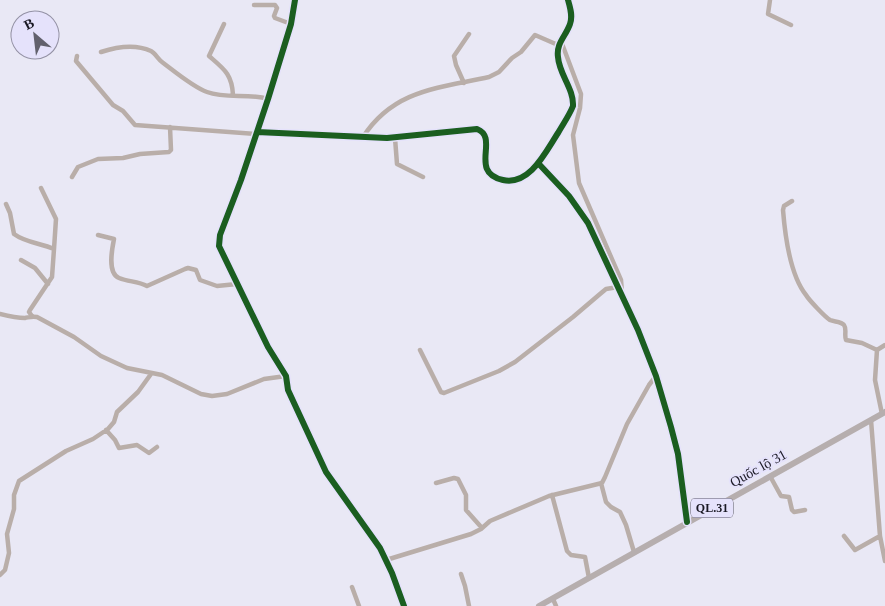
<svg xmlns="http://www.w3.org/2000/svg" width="885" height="606" font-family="Georgia,serif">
	<rect width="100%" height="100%" fill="#e9e8f5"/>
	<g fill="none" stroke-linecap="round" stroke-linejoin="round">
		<path stroke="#b9aea9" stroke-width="4.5" d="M295,0L291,24L268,99L241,180L220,235L219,246L268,347L286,376L288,390L326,472L380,548L392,573L404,606
			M770,0L768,14L791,25
			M254,5H275L277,8L274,16L275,18L291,24
			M224,24L209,56C224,69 232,74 233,95
			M561,41L581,94L580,108L573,135L579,183L621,280L622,292
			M101,52C116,47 136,44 151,51C155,53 158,59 162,62C174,71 193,87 207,92C226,99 249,93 268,99
			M77,56L76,61L113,105L123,111L135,125L257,134
			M464,83L456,65L454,56L469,34
			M257,132L387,138L477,129C500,138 468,172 503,180C530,186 546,151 558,133C563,124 569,116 573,106C574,89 559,74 558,57C556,43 566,36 570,24C573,16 570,7 568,0
			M363,137C394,89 440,88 489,77L499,72L512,58L521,52L535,35L558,45
			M395,138L397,164L423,177
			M538,163L569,196L588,223L638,330L656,376L671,427L678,454L687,522
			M72,177L78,167L98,159L123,158L140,154L169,152L171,150L170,127
			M41,188L56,219L54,249
			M792,201L784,206L783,210C785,235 790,275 806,295C809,300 825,317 830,320C834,322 841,321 844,325C847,329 844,335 846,340L862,343L877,350L875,380L882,414
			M6,204L10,213L14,234C26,243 41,243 54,249L52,277L30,310L29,312L32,316
			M98,235L114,239C112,249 107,273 119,278C129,282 138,281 147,286L185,269L188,268L196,270L200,280L217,286L237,284
			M21,260L35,268L48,284
			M0,314C8,316 17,318 25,318C30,317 32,316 37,317L74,337L101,356L127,368L162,375L201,394L212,396L227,394L264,379L286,376
			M420,350L441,392L444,393L499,371L515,362L573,317L600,294L606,289L618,287
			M877,350L885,345
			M871,420L880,536L885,561
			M106,430L115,440L119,448L137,445L149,453L157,447
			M770,476L781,496L789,497L792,510L794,512L805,510
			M436,483L454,478L458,479L466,495V510L482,528
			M601,483L606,502L611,507L620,512L626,525L634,552
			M552,495L567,551L571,555L585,557L589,578
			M844,536L855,550L880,536
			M386,560L471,534L481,529L490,521L549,496L602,483L605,477L627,424L649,385L656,376
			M461,574L465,586L469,606
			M0,575L5,570L9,553L7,534L14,509V495L19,481L66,451L93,439L108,429L114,422L117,412L138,392L151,374
			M352,587L359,606
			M553,599L556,606"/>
		<path stroke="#b6aeae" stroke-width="6" d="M539,606L885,412"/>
		<defs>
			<path id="cycleway" d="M295,0L291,24L268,99L241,180L220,235L219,246L268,347L286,376L288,390L326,472L380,548L392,573L404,606
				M257,132L387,138L477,129C500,138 468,172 503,180C530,186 546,151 558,133C563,124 569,116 573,106C574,89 559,74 558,57C556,43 566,36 570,24C573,16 570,7 568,0
				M538,163L569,196L588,223L638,330L656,376L671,427L678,454L687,522"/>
		</defs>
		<use href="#cycleway" stroke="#e5e2fb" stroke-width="9"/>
		<use href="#cycleway" stroke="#1b5e20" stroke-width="6"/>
	</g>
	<g text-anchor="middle" stroke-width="4" stroke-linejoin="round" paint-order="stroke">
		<rect fill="#e5e2fb" stroke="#575564" stroke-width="1" x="691" y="498.5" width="42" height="19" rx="4"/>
		<g font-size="12" font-weight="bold" fill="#1a1924">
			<text x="712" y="512">QL.31</text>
		</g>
		<g font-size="14" fill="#1a1924" stroke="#e5e2fb">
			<text transform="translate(758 468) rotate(-29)" y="5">Quốc lộ 31</text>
		</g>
	</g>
	<g transform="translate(35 35) rotate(332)"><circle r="24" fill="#e5e2fb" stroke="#9492a5"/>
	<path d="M0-4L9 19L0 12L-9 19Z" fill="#62616d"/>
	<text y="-8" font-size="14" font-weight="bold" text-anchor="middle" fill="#1a1924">B</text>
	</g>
</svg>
